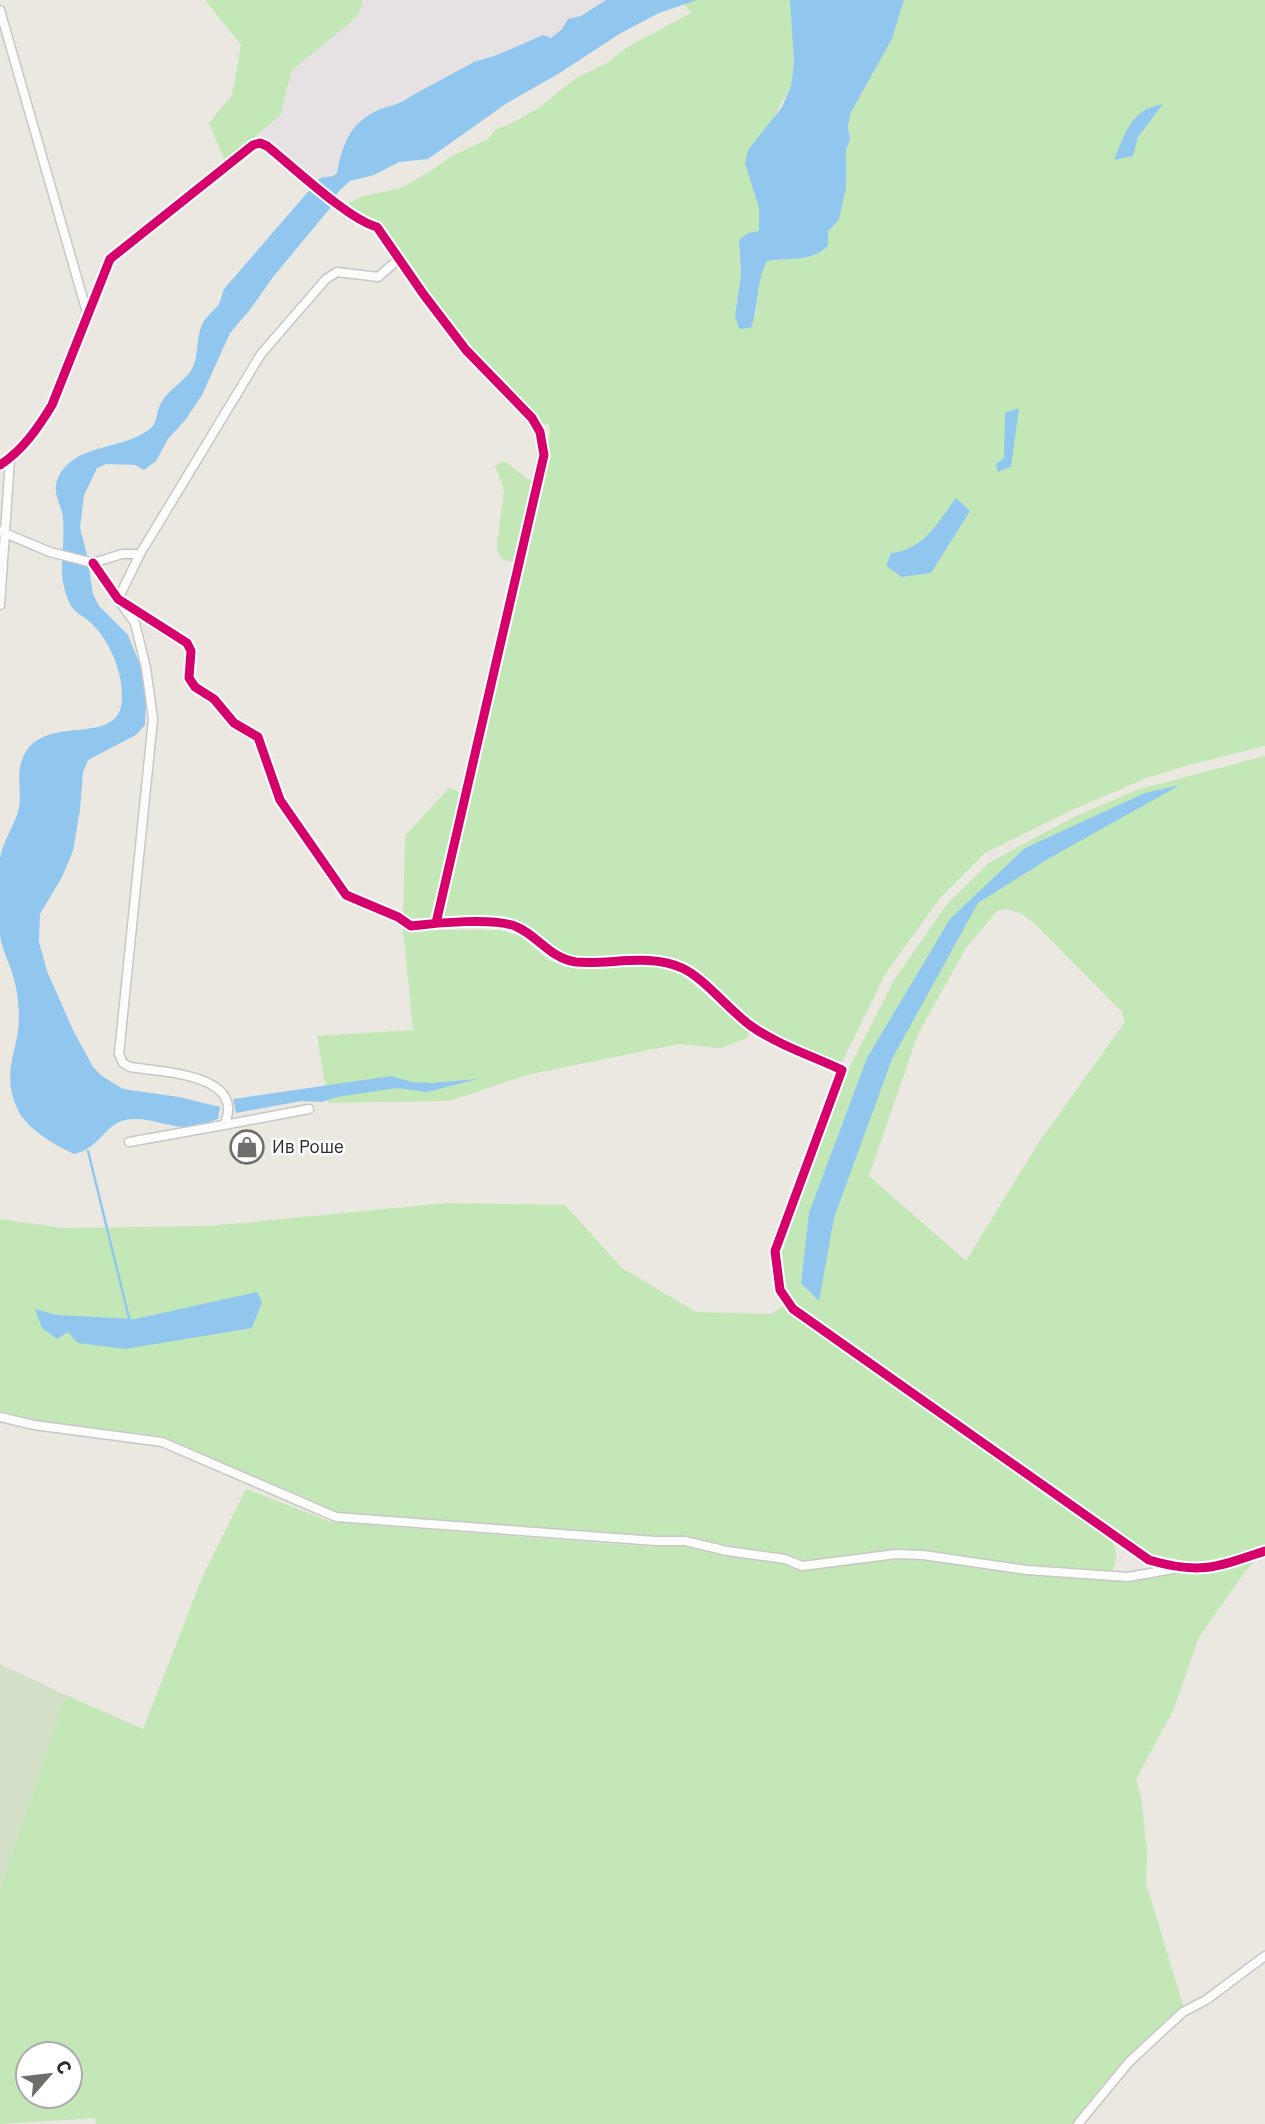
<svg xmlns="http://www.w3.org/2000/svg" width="1265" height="2124" font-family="'IBM Plex Sans',sans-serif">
	<rect width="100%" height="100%" fill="#eae8e1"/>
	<path fill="#e6e2e4" d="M363,0H606L581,16L568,19L562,29L551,38L542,35L497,55L474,62L411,96L402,103L360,119L339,162L337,173L333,176L320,178L316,182L296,168L260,135L280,116L292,70L359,13Z"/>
	<path fill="#c4e7b8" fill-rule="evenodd" d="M205,0H363L359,13L350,23L292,70L280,116L225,162L209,123L232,95L241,45Z
		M697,0H790L791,5L794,63L791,86L775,115L749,175L759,208V231L748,233L739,251L741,274L736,305L756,315L760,273L767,261C789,257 810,263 828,246V231L839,220L846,188V151L850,139L848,126L851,112L892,39L904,0H1265V746L1178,768L1144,779L1070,811L985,853L940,898L886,973L841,1064L768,1033L679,962L660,958L572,961L557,954L517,923L500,920L403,918L405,836L449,788L464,794L517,563L503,560L497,551V544L504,490L495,466L503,461L506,462L527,479L536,480L550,433L549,424H543L537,419L473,356L378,226L364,222L346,205L363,196L398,189L428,173L450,157L488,139L495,130L514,122L540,107L576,78L607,63L629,46L691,13L684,4Z
		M1265,756V1548C1228,1560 1190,1573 1152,1558C1142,1554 1133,1546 1124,1540L803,1311C781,1291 778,1267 781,1239L846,1074L894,980L947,904L990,862L1072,818L1136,790ZM1006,909L1020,913L1033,922L1121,1011L1125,1022L1039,1142L966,1261L869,1176L918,1034L966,948L997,911Z
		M403,929L500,930L520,936L550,961L568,967L654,965L677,970L749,1032L747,1038L720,1048L679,1044L526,1075L450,1101L328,1103L317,1036L413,1030Z
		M446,1203L565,1205L622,1268L696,1312L771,1314L785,1305L794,1315L826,1339L1109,1538C1118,1549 1119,1560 1111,1572L1030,1567L925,1552L810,1562L756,1549H729L688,1536L652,1537L339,1513L160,1436L35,1421L0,1411V1219L63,1228L209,1226Z
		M246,1489L331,1522L654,1547L685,1545L725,1555L783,1563L803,1570L896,1557L923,1558L1126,1581L1176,1571H1211L1259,1557L1247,1569L1199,1637L1173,1711L1136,1779L1141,1797L1147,1849L1146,1883L1186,2015L1133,2066L1085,2124H96L95,2118L0,2124V1888L66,1695L143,1729L202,1578ZM28,2054H70V2096H28Z"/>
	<path fill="#d2e0c8" d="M0,1664L66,1695L0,1888Z"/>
	<path fill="#91c7ef" d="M606,0H697L659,13L621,33L558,74L507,103L428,159L399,162L374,175L350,181L338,192L331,207L273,277L249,311L230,333L202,395L186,419L168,439L156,461L144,470L135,465L106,464L97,468L84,495L80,528L87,555L93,594L99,606L128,635L143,672L146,699L145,725L136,735L88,760L83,772L80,810L73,851L62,877L40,914L39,942L47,971L73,1030L93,1067L102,1076L123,1089L179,1097L220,1107L218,1119C208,1122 197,1127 187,1127C166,1127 142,1114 122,1121C102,1128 100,1148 74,1154C55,1145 26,1129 17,1108C0,1070 20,1050 19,1013C18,1001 17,987 13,976C9,962 2,950 0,935C0,917 0,876 0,859C2,842 15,825 19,808C22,793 16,775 22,760C40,709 120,751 122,699C123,674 111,643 93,625C85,616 75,614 70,604C55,573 66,550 63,519C62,504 51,494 58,478C75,442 124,451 151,428C158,422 156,411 161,403C167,391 182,383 190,372C200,358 195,340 202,325C205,317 214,311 219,304C221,299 222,294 224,289L320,178L333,176L337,173C343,142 351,121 381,109C393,105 402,103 411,96L474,62L497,55L543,35L551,38L562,29L568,19L581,16Z
		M790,0H904L892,39L851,112L848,126L850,139L846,151V188L839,220L828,231V246C810,263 789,257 767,261C756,281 759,306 751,328L739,329L735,316L741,274L739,240L748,233L759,231V208L745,163L748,150L782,107L791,86L794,63Z
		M1163,104L1138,137L1133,156L1114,160C1125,133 1131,109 1163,104Z
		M1019,408L1011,467L998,472L996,464L1004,458L1005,413Z
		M956,498L970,511L931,573L902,577L886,566L891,553C923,550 938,523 956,498Z
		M1180,785L1048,859L978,903L892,1059L834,1218L819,1301L801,1283L809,1213L867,1058L950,919L1025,848L1145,793Z
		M391,1076L412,1082L431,1083L478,1079L427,1092L397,1088L337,1097L322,1102L301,1101L236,1113L233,1099Z
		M257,1292L262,1302L252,1328L125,1349L78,1343L68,1332L57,1339L42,1328L35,1309L57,1315L135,1319Z"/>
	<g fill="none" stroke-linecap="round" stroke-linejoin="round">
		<path stroke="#91c7ef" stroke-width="2.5" d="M88,1151L129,1318"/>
		<defs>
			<path id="minor" d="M0,10L88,316
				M0,465C23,450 38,428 52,405L110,259L253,145L260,143L267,146C292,166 349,220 377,227L424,295L466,350L532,418L540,432L544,455L436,923
				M0,531L50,552L93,563L122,554H140
				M93,563L118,599L187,643L191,651L189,678L195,687L214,699L234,723L258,737L280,800L346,895L398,917L411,926C434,923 497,917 517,927C538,936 551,959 576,962C611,965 649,953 682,968C703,977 730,1011 751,1026C778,1045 812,1056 842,1070L775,1251L780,1290L793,1309L1149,1560C1200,1575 1217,1567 1265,1551
				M0,605L10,459
				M224,1125L309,1109
				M129,1142L224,1125C248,1074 161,1072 130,1067L123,1063L119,1054L153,719L146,668L135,623L118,599L140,554L261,354L326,279L337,272L378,277L399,259
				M0,1417L34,1425L162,1442L336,1517L655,1541H685L727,1551L785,1559L802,1566L896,1554L923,1555L1027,1570L1128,1577L1173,1569
				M1078,2124L1129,2062L1183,2012L1206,2000L1265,1956"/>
		</defs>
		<use href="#minor" stroke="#c7c7c7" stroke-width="11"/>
		<use href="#minor" stroke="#fcfcfa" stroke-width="8"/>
		<defs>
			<path id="cycleway" d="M0,465C23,450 38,428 52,405L110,259L253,145L260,143L267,146C292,166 349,220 377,227L424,295L466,350L532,418L540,432L544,455L436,923
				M93,563L118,599L187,643L191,651L189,678L195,687L214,699L234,723L258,737L280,800L346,895L398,917L411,926C434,923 497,917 517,927C538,936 551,959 576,962C611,965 649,953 682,968C703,977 730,1011 751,1026C778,1045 812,1056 842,1070L775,1251L780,1290L793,1309L1149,1560C1200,1575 1217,1567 1265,1551"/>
		</defs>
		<use href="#cycleway" stroke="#fff" stroke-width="13"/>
		<use href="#cycleway" stroke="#d6006c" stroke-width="9"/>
	</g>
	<defs>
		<symbol id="shop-ring" viewBox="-11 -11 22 22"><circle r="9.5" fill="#fff" stroke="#6e6e6b" stroke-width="1.5"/><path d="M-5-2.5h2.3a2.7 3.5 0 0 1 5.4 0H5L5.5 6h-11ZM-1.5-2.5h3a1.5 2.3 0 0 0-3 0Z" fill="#6e6e6b"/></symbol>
	</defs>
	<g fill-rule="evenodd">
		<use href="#shop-ring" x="228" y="1128" width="38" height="38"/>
	</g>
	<g text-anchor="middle" stroke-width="5" stroke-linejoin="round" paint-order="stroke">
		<g font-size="18" fill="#2c2c2c" stroke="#fff" text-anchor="start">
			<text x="272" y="1153">Ив Роше</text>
		</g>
	</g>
	<g transform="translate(49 2075) rotate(62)"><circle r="33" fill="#ffffff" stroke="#ababab" stroke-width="2"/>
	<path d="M0-5L12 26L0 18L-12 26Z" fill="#6e6e6b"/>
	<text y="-10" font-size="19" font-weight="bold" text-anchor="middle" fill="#2c2c2c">С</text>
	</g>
</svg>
